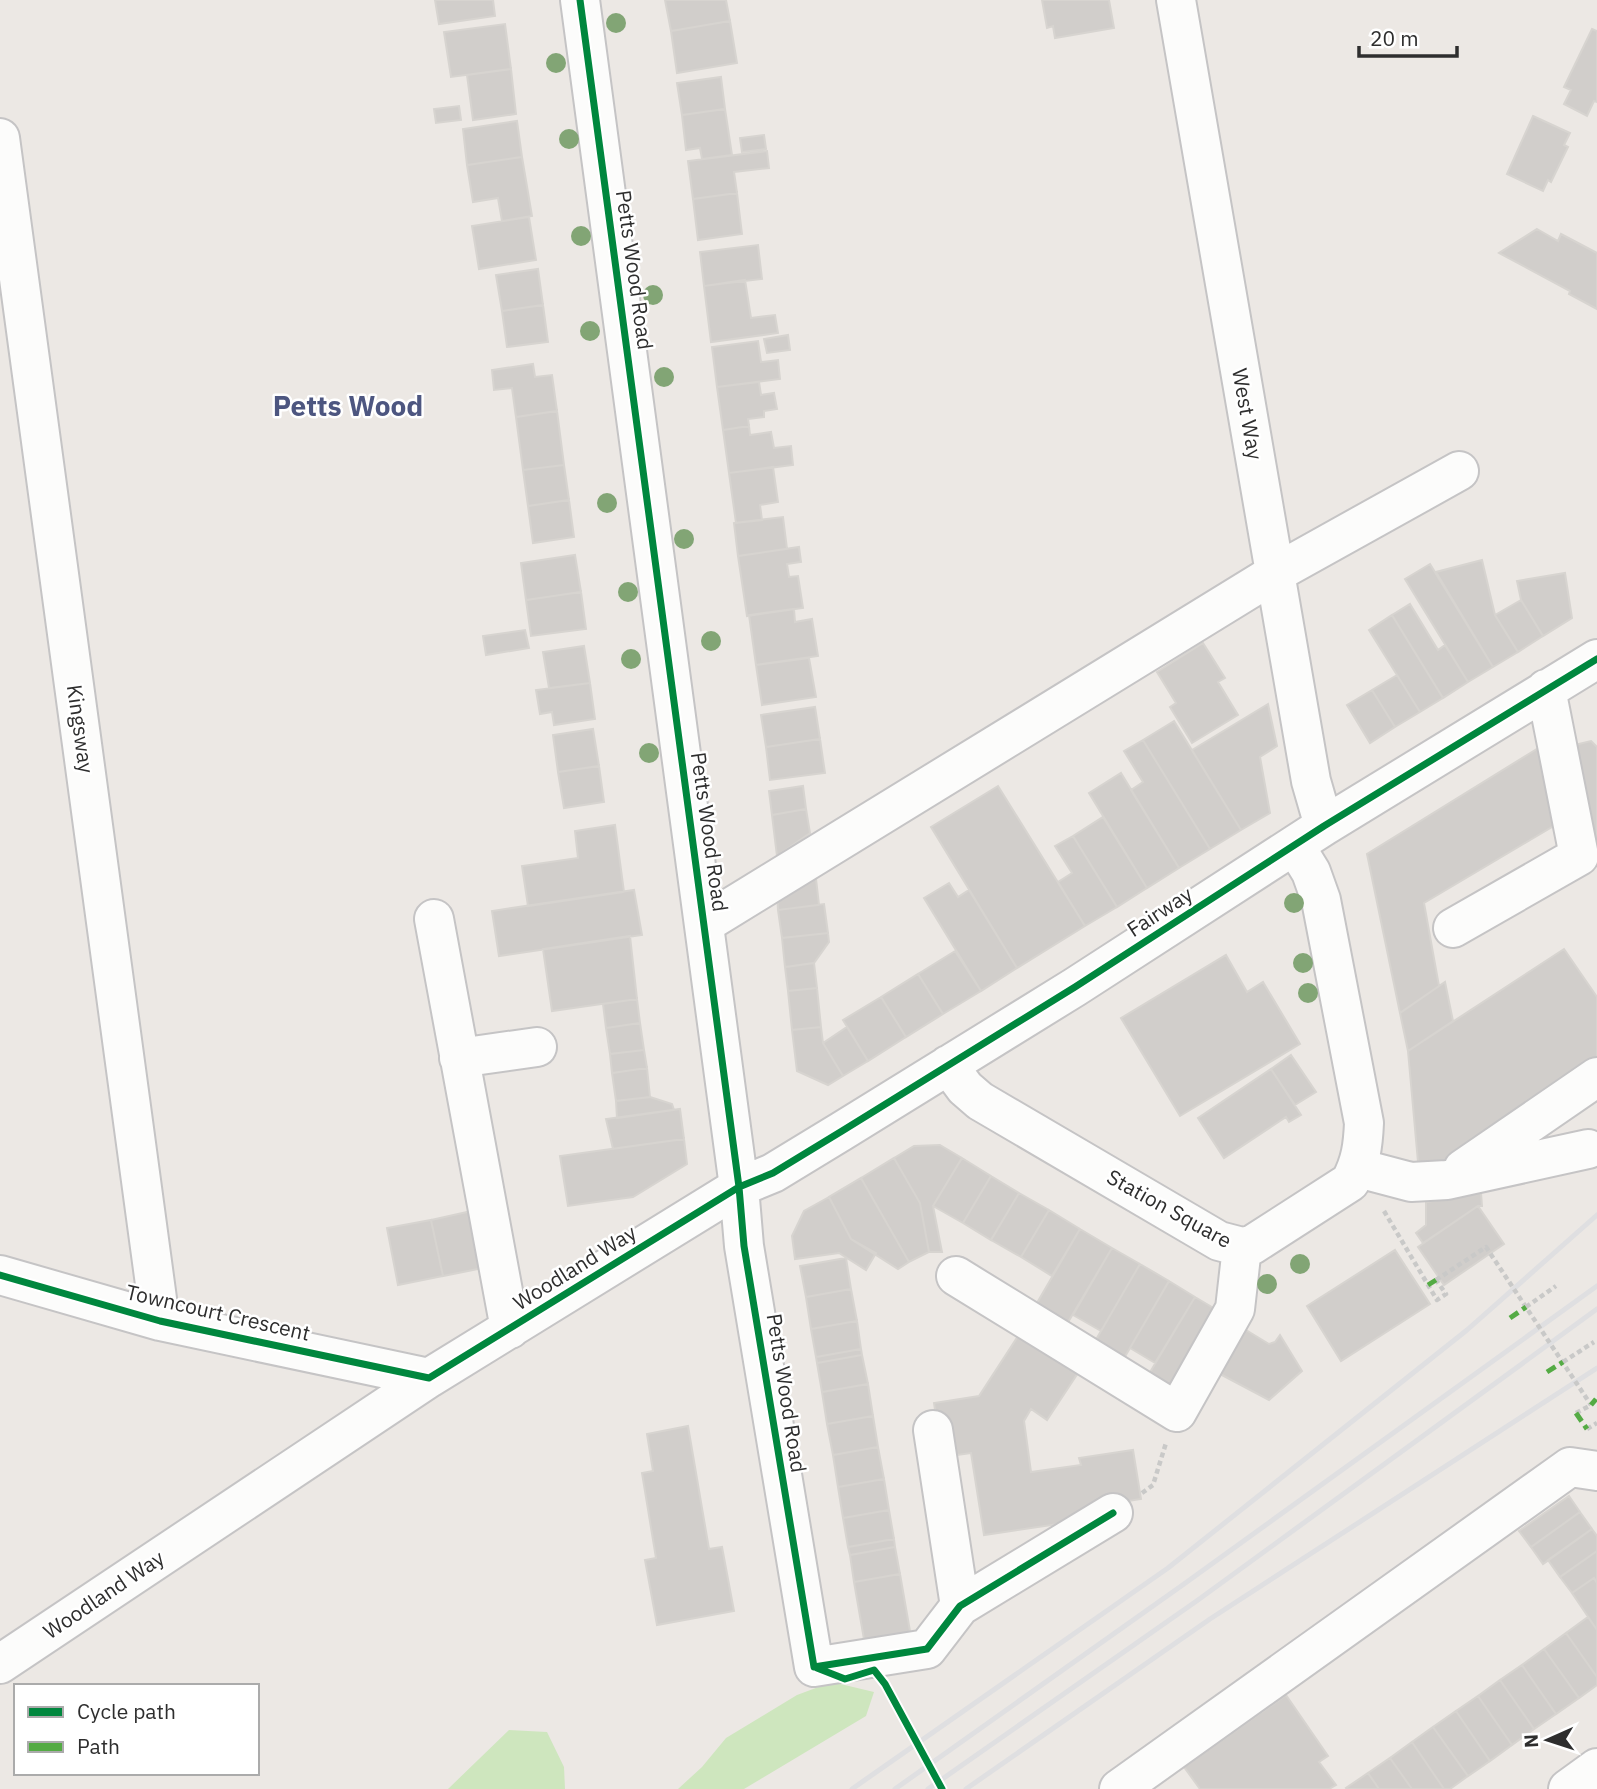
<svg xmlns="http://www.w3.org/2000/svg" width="1597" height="1789" font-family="'IBM Plex Sans',sans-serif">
	<rect width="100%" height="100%" fill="#ece8e4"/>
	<path fill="#cee6be" d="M832,1682L874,1692L866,1716L744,1789H678L702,1767L726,1738L797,1695Z
		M509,1730L547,1732L564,1767L565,1789H448Z"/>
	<path fill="#d1cecb" stroke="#d7d4d0" stroke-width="2" d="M435,0H493L495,16L439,24Z
		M665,0H726L730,21L671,31Z
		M1042,0H1109L1114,28L1055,38L1053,26L1047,28Z
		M730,21L737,63L677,73L671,31Z
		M505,24L511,69L451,77L444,32Z
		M1592,29L1597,31V102L1594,101L1587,116L1564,104L1571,90L1564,87Z
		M511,69L516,114L473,120L467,75Z
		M721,77L725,109L682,115L677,83Z
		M459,106L461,120L436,123L434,109Z
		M725,109L732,155L702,159L700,148L686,150L682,115Z
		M1533,116L1570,133L1564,145L1568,147L1551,182L1548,180L1543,191L1507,174Z
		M517,121L522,157L467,165L463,129Z
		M764,135L766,149L742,152L740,138Z
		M767,151L769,168L734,172L737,193L693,199L688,161Z
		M522,157L532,216L502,221L498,198L473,202L467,165Z
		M737,193L742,234L698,240L693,199Z
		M529,217L536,260L479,269L472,226Z
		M1537,229L1558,241L1561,234L1597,253V309L1569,294L1570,291L1499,253Z
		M758,245L762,279L704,286L700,252Z
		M538,269L543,305L502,311L496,275Z
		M745,280L751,318L775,315L778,333L711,342L704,286Z
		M543,305L548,342L507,347L502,311Z
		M788,335L790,350L767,353L764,339Z
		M758,341L761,362L778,360L780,379L717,387L712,347Z
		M533,364L535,377L552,375L557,411L516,417L512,388L494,390L492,370Z
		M759,382L761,395L774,393L777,409L764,411V417L748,419L749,426L723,430L717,387Z
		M557,411L564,465L523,470L516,417Z
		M749,426L750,435L771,432L774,448L791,446L793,465L729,473L723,430Z
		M564,465L569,500L528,506L523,470Z
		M773,467L778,502L760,505L762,520L736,523L729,473Z
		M569,500L574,537L533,543L528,506Z
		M783,517L787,549L738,556L734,523Z
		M799,547L801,562L787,564L789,577L798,576L803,608L747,616L738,556Z
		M575,555L581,592L526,600L521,563Z
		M1482,560L1495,615L1518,652L1493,667L1436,572Z
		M1430,564L1493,667L1468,682L1405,579Z
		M1565,573L1572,618L1543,636L1521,600L1517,581Z
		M581,592L586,629L531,636L526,600Z
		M1521,600L1543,636L1518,652L1495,615Z
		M1410,604L1438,650L1445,645L1468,682L1443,698L1392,615Z
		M794,609L795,622L812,619L818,656L756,665L749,615Z
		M1392,615L1443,698L1420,712L1369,630Z
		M525,630L529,648L486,655L483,636Z
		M1203,643L1225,678L1218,682L1238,715L1192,743L1170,707L1176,703L1157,672Z
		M584,646L590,683L549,688L543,652Z
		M809,658L816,697L762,705L756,665Z
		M1397,675L1420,712L1395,727L1372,690Z
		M590,683L595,719L554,725L552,712L540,714L536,690Z
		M1372,690L1395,727L1370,743L1347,705Z
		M1268,704L1277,746L1260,757L1270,813L1241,830L1192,750Z
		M815,707L820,739L766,747L761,715Z
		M1174,721L1241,830L1210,849L1143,740Z
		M593,729L599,766L558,772L553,735Z
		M820,739L825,773L770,780L766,747Z
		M1143,740L1210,849L1179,868L1131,790L1143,782L1124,751Z
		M1591,741L1597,747V850L1566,747Z
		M1540,747L1557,824L1424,903L1439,986L1400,1013L1367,854Z
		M599,766L604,802L564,808L558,772Z
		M1121,773L1179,868L1147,888L1089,793Z
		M803,786L806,809L772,815L769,791Z
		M998,786L1085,926L1017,968L931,827Z
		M806,809L810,833L777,856L772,815Z
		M1103,817L1147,888L1117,907L1073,836Z
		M615,825L624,892L528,906L522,866L578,858L575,831Z
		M1073,836L1117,907L1085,926L1058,882L1072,873L1055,846Z
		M815,870L819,905L778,910L777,892Z
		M949,883L958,897L969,890L1017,968L981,991L924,898Z
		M634,890L642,935L499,956L492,911Z
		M824,904L828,933L782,938L778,910Z
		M828,933L829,942L814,963L785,967L782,938Z
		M630,936L637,999L552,1011L543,949Z
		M1564,949L1597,997V1063L1454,1160L1418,1162L1408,1051Z
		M955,951L981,991L943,1014L918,974Z
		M1226,955L1247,992L1263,982L1300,1044L1180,1116L1121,1018Z
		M814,963L817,988L788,991L785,967Z
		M918,974L943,1014L906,1037L881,997Z
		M1445,982L1453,1021L1408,1051L1400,1013Z
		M817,988L821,1027L792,1030L788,991Z
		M881,997L906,1037L868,1061L843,1020Z
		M637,999L640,1023L606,1028L603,1004Z
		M640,1023L644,1050L610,1054L606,1028Z
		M821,1027L823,1043L843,1076L828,1085L797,1071L792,1030Z
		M847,1027L868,1061L843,1076L823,1043Z
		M644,1050L647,1068L612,1073L610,1054Z
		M1291,1055L1316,1092L1295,1105L1271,1069Z
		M647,1068L650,1097L616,1101L612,1073Z
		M1271,1069L1301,1115L1289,1122L1286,1117L1224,1158L1198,1118Z
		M650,1097L672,1104L674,1110L617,1118L616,1101Z
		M680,1109L684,1139L613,1149L606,1119Z
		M684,1139L687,1164L633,1197L568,1206L560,1156Z
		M940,1145L962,1158L933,1206L942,1252H929L920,1203L894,1158L914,1146Z
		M894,1158L920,1203L929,1252L909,1262L861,1178Z
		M962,1158L991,1176L963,1223L933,1206Z
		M991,1176L1019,1193L991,1240L963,1223Z
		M861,1178L909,1262L898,1269L851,1239L829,1197Z
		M1019,1193L1049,1210L1021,1257L991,1240Z
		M1481,1193L1482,1206H1478L1423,1243L1416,1233L1426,1225V1202Z
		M829,1197L851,1239L876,1253L866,1270L839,1253L795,1259L792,1236L804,1211Z
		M1478,1206L1504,1244L1444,1285L1418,1247Z
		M476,1210L488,1267L443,1276L431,1220Z
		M1049,1210L1080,1229L1052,1276L1021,1257Z
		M431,1220L443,1276L398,1285L387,1228Z
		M1080,1229L1112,1248L1061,1334L1030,1315Z
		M1112,1248L1140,1264L1101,1331L1073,1315Z
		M1395,1250L1430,1304L1341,1361L1307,1306Z
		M846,1258L851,1289L806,1297L800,1266Z
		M1140,1264L1169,1281L1119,1367L1090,1350Z
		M1169,1281L1195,1297L1155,1363L1130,1348Z
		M851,1289L857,1321L811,1329L806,1297Z
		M1195,1297L1222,1313L1177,1388L1143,1384Z
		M857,1321L861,1349L816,1357L811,1329Z
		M1246,1330L1269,1344L1275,1342L1280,1335L1302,1371L1269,1400L1220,1374Z
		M1020,1333L1078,1373L1047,1420L1031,1409L1024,1421L1031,1472L1081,1465L1079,1458L1133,1450L1141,1499L1090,1507L1092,1519L984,1535L971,1453L942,1457L934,1403L979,1396Z
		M861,1349L862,1355L817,1363L816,1357Z
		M862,1355L868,1384L822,1392L817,1363Z
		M868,1384L873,1416L827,1424L822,1392Z
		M873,1416L878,1447L833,1455L827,1424Z
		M688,1426L709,1549L722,1547L734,1611L657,1625L645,1560L656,1558L642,1473L653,1471L647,1434Z
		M878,1447L884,1479L838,1487L833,1455Z
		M884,1479L889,1510L843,1518L838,1487Z
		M1569,1496L1580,1512L1531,1547L1519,1531Z
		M889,1510L894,1539L848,1547L843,1518Z
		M1580,1512L1592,1529L1543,1564L1531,1547Z
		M1592,1529L1597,1536V1551L1560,1577L1548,1560Z
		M894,1539L895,1547L850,1555L848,1547Z
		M895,1547L900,1574L854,1582L850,1555Z
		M1597,1551V1583L1594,1578L1572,1593L1560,1577Z
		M900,1574L911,1637L865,1645L854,1582Z
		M1594,1578L1597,1583V1630L1572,1593Z
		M1588,1617L1597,1630V1677L1566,1633Z
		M1566,1633L1597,1677V1685L1579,1698L1544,1649Z
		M1544,1649L1579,1698L1556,1714L1522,1665Z
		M1522,1665L1556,1714L1534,1729L1500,1680Z
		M1500,1680L1534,1729L1512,1745L1478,1696Z
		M1286,1695L1328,1756L1319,1762L1336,1785L1329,1789H1200L1184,1767Z
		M1478,1696L1512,1745L1490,1761L1456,1711Z
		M1456,1711L1490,1761L1468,1776L1433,1727Z
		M1433,1727L1468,1776L1450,1789H1444L1412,1742Z
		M1412,1742L1444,1789H1412L1390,1758Z
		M1390,1758L1412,1789H1379L1368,1773Z
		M1368,1773L1379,1789H1347L1346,1788Z"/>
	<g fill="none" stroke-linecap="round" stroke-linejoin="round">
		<defs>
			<path id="minor" d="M580,0L739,1187L744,1246L814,1667L927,1649L960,1606L1113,1513
				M1176,0L1311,781L1324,826
				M0,138L160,1321
				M434,919L510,1329
				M704,924L1274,574L1459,471
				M1453,928L1579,856L1546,689
				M459,1058L537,1047
				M948,1065L965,1088L980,1101L1219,1241L1242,1247L1252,1245L1350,1182C1361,1162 1363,1145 1364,1123L1321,900L1311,872L1295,846
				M1358,1168L1411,1182L1447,1180L1588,1149
				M1463,1169L1597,1077
				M0,1275L160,1321L429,1378
				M956,1276L1177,1412L1235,1309L1242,1247
				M933,1430L960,1606
				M0,1664L429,1378L739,1187L773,1173L842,1131L1075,987L1324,826L1597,659
				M1119,1789L1570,1467L1597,1471
				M1568,1789L1597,1768"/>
		</defs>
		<use href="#minor" stroke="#c5c4c5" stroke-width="42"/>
		<path stroke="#c9c9c8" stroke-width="4.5" stroke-dasharray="5 3.5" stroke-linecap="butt" d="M1384,1211L1437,1300L1446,1294L1436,1280
			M1526,1307L1556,1286
			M1563,1362L1594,1342
			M1576,1413L1591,1405
			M1587,1429L1597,1423
			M1142,1493L1153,1485L1166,1443"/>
		<use href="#minor" stroke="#fcfcfb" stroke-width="38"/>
		<path stroke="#dfdfe1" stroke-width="5" d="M852,1789L1168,1568L1467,1330L1597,1215
			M895,1789L1184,1584L1597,1286
			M928,1789L1198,1600L1597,1309
			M966,1789L1210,1619L1597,1368"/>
		<path stroke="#c9c9c8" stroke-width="4.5" stroke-dasharray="5 3.5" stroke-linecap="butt" d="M1436,1280L1486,1247L1591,1405
			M885,1684L942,1789"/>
		<path stroke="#54ab44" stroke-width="5" stroke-dasharray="10 5" stroke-linecap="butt" d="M1428,1285L1436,1280
			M1510,1318L1526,1307
			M1547,1372L1563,1362
			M1591,1405L1596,1399
			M1576,1413L1587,1429"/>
		<defs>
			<path id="cycleway" d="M580,0L739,1187L744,1246L814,1667
				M0,1275L160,1321L429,1378L739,1187L773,1173L842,1131L1075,987L1324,826L1597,659
				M814,1667L927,1649L960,1606L1113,1513
				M817,1668L845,1679L874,1670L885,1684L942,1789"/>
		</defs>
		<use href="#cycleway" stroke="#fff" stroke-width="11"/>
		<use href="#cycleway" stroke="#00873e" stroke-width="7"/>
	</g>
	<g fill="#82a575">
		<circle cx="616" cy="23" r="10"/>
		<circle cx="556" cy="63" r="10"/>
		<circle cx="569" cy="139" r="10"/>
		<circle cx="581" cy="236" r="10"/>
		<circle cx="653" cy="295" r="10"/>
		<circle cx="590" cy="331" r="10"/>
		<circle cx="664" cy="377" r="10"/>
		<circle cx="607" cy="503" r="10"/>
		<circle cx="684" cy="539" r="10"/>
		<circle cx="628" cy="592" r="10"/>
		<circle cx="711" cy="641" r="10"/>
		<circle cx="631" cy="659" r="10"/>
		<circle cx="649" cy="753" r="10"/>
		<circle cx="1294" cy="903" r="10"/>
		<circle cx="1303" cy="963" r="10"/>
		<circle cx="1308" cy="993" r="10"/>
		<circle cx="1300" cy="1264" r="10"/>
		<circle cx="1267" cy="1284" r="10"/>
	</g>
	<g text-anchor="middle" stroke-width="5" stroke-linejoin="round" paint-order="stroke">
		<g font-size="21" fill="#2e2e2e" stroke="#fff">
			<text transform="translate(634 270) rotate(82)" y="7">Petts Wood Road</text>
			<text transform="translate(1247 414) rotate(80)" y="7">West Way</text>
			<text transform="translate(80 729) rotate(82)" y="7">Kingsway</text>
			<text transform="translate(709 832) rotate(82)" y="7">Petts Wood Road</text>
			<text transform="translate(1160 912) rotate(-33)" y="7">Fairway</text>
			<text transform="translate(1169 1209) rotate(29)" y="7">Station Square</text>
			<text transform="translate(575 1268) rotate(-32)" y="7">Woodland Way</text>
			<text transform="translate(218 1313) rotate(13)" y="7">Towncourt Crescent</text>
			<text transform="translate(786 1393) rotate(81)" y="7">Petts Wood Road</text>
			<text transform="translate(104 1595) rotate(-34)" y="7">Woodland Way</text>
		</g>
		<g font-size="28" font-weight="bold" fill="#4d5680" stroke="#fff">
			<text x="348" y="416">Petts Wood</text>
		</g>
	</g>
	<rect x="14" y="1684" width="245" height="91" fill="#ffffff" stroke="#ababab" stroke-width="2"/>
	<rect x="28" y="1707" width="35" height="10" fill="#00873e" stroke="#ababab" stroke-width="2"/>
	<text x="77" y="1719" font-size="21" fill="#2e2e2e">Cycle path</text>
	<rect x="28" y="1742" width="35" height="10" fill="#54ab44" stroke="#ababab" stroke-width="2"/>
	<text x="77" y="1754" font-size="21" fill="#2e2e2e">Path</text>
	<g transform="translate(1548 1740) rotate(267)" stroke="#ffffff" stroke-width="5" paint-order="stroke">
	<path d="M0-5L12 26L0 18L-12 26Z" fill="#2e2e2e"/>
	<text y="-10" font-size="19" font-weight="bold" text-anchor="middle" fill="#2e2e2e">N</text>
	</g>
	<path d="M1359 46v10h98v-10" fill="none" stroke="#2e2e2e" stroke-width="3.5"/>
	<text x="1370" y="46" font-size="21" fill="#2e2e2e" stroke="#ffffff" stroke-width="5" paint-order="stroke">20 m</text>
</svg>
